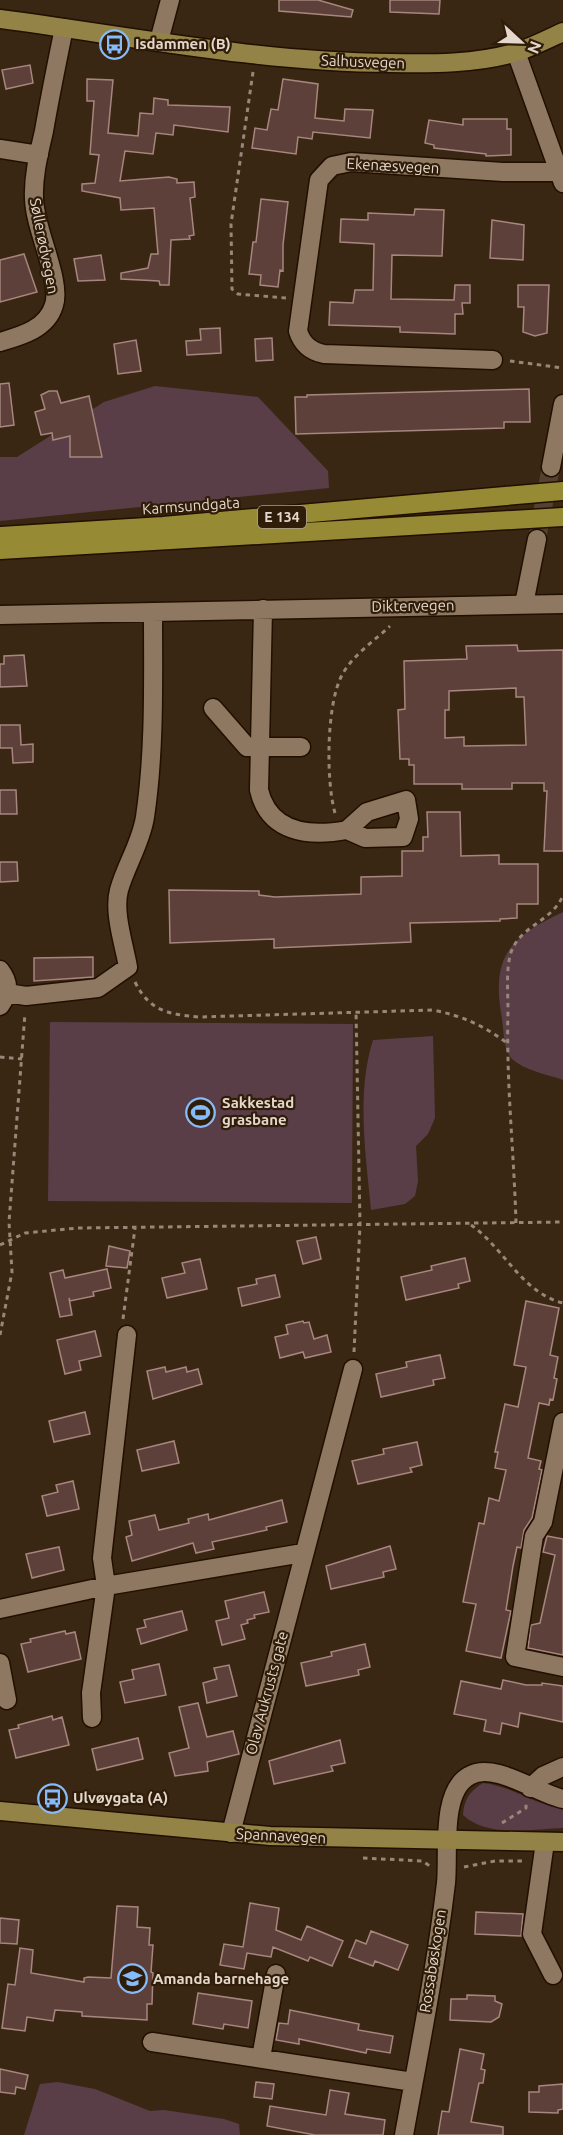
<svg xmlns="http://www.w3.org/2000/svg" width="563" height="2135" font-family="Ubuntu,sans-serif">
	<rect width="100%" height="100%" fill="#3a2713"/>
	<path fill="#593e47" d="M155,386L258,397L328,471L329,488L0,521V457H17L104,402Z
		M563,912V1080C547,1074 525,1071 512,1059C503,1050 504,1031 502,1019C491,957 508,938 563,912Z
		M50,1022L353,1024L352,1203L48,1201Z
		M433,1036L435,1118L428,1134L416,1146L418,1181L415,1196L405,1204L371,1210C366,1155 356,1094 373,1040Z
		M483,1783C512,1786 535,1805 563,1809V1828C533,1829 487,1838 463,1815C464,1799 470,1791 483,1783Z
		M58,2082L95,2089L150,2111L164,2110L224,2119L239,2124L240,2135H24L40,2084Z"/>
	<path fill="#5e403a" stroke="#a7867f" stroke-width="1.5" fill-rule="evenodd" d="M279,0H318L353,10L351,17L279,11Z
		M390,0H440L439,14L390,12Z
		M30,65L33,83L6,89L2,70Z
		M87,79L113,80L108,133L138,136L140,113L153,114L154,98L168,100V105L230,107L228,132L174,125L173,135L156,133L153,154L125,151L120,181L169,177L177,179V183L194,182L195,197L190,198L194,235L189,236L190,239L171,240L169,285H160L159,281L121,279V273L148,268L151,254H158L154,208L121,210L120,198L82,191V184L95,183L99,155L90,154L94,101H87Z
		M283,79L318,84L315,118L344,121L345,109L373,110L370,138L313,132L312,139L298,137L296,154L252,148L255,128L267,130L271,109L278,110Z
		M463,119H507V129H511V155L486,156V154L434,148V145L425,143L429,120L463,125Z
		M261,199L288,202L283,245V271L280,270L278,287L260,285L261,275L249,274L253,242H256Z
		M415,209L444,210L442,256L392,255L391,299L454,300L455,285H470V303H462L463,314H455V334L400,332V327L329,325L330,302L353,303L355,290H373L374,244L340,242L341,219L368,220V213L414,215Z
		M492,220L524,225L523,260L490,258Z
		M24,254L37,292L0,302V260Z
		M101,255L105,280L78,281L74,259Z
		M518,285H549L547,333L535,336L523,332L524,307H518Z
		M220,328L221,353L187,355L186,341L201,340L200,329Z
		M272,338L273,360L256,361L255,339Z
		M136,340L141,371L118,374L114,344Z
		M9,383L14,425L0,427V384Z
		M529,389L530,422H504V428L296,434L295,397H307V395Z
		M49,391H57L61,403L89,396L102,457H70V436L53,440L52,433L41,435L35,412L45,409L41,395Z
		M517,645L518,651L563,650V851H544L547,791H544V783H512V789H462V784H414V765H409V759H400L398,710L405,709L404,661L467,659L466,646ZM516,688V697H524L526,745L464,746V737L445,738V710H449V691Z
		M24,655L27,686L0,687V664H4V656Z
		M0,725H20L21,745L33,744V762L13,763L12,748H0Z
		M0,790H16L17,814H0Z
		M427,812H460L461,856L499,855V864H538V904H517V918L500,919V921L410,923L411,942L274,948V939L170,943L169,890L259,891V895L275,897L361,894V877L402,876V851H423V837H428Z
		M0,862H17L18,881L0,882Z
		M93,957V977L34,981V958Z
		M316,1237L321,1259L303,1264L297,1241Z
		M109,1246L130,1251L127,1268L106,1266Z
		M465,1258L470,1281L458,1284L459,1288L406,1300L401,1277L432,1270L431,1266Z
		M200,1259L207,1289L167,1298L162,1278L185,1273L182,1263Z
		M107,1269L111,1288L93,1292L94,1296L70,1301L69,1298L72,1315L60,1317L50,1273L63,1270L65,1278Z
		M275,1275L280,1297L242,1306L238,1288L257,1284L256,1279Z
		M526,1301L559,1308L550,1355L558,1357L554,1378L557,1379L553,1400L550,1399L549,1405L539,1403L528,1458L541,1461L539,1469L542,1470L532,1518L524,1530L521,1548L517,1547L513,1566L506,1610L511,1611L509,1620L501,1658L466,1651L476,1604L463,1602L479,1523L484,1524L489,1498L499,1501L506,1470L495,1468L498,1452H495L505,1404L518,1407L526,1367L514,1365Z
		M303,1321L304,1323L309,1322L314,1339L327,1335L331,1352L305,1358L303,1352L280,1358L275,1337L288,1334L286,1325Z
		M95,1331L101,1356L79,1361L81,1370L65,1374L57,1340Z
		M440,1355L445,1378L433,1380L434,1385L381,1397L376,1374L407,1367L406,1362Z
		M165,1367L166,1372L186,1367L187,1372L198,1369L202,1384L153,1399L147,1371Z
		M85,1412L90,1434L54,1442L49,1421Z
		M174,1441L179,1463L142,1471L137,1450Z
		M417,1442L422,1465L410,1468L412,1472L358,1484L352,1461L384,1454L383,1449Z
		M73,1481L79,1509L47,1516L42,1496L58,1492L56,1485Z
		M282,1500L287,1522L266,1527L267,1530L212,1542L214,1549L196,1553L193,1543L132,1561L126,1537L132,1535L129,1521L155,1515L159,1530L189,1523L188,1519L208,1514L209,1520Z
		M547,1536L563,1539V1655L528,1648L531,1625L540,1623L555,1555L543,1552Z
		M390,1546L396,1569L383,1572L384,1577L331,1589L326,1566Z
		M59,1547L64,1570L32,1578L26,1554Z
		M264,1592L269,1612L254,1615L255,1618L247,1620L248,1623L241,1625L245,1639L222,1645L216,1621L229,1618L225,1601Z
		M182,1611L187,1630L141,1644L137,1629L146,1627L144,1620Z
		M65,1631L66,1634L75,1632L81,1659L28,1672L21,1644L31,1642L30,1639Z
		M365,1644L370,1667L358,1670L359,1675L306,1686L301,1663L332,1656L331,1652Z
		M159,1664L166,1695L125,1703L120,1682L134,1679L132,1670Z
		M229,1665L237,1696L207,1703L203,1683L217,1679L214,1668Z
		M503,1680L526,1685H542V1683L563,1686V1722L520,1713L518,1727L502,1723L500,1734L484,1731L486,1720L454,1714L461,1681L501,1689Z
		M198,1703L207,1737L233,1731L239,1754L207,1762L208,1771L175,1776L169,1753L189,1748L179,1707Z
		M52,1716L53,1720L62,1717L69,1745L16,1758L9,1730L19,1728L18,1725Z
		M138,1738L143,1759L97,1770L92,1749Z
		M340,1740L345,1763L331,1766L333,1771L274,1784L269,1761Z
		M250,1903L279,1908L276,1930L301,1940L307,1926L343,1941L332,1966L310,1957L308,1961L273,1947L271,1957L247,1953L244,1969L220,1965L224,1944L243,1947Z
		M117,1906L138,1907L137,1927L150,1928L149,1945H153L151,1972L153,1973L152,2004H147V2020L82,2016V2012L55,2010L53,2021L27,2017L25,2031L2,2028L8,1984L15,1985L20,1948L33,1950L31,1973L84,1982V1978L88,1977L111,1978Z
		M476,1912L523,1914L521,1936L475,1934Z
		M0,1918L19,1920L17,1944L0,1943Z
		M371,1931L408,1945L398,1970L375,1961L373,1966L349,1957L356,1940L366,1944Z
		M198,1993L252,2001L248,2028L224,2024L223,2029L193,2024Z
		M467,1995L495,1996V2001L502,2004L499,2017L491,2022L450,2020L451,1999H467Z
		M290,2010L359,2024L358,2030L393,2036L390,2053L367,2049L366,2053L299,2039V2044L276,2040L279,2023L288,2024Z
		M460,2049L484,2054L481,2069L485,2070L483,2083H479L471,2122L503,2127V2135H438L442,2111L449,2112Z
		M0,2069L28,2075L25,2089L16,2087L15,2094L0,2092Z
		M256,2082L274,2084L272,2099L254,2097Z
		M563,2084V2109L558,2110V2113L529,2112V2092H539V2086Z
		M330,2090L349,2093L345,2114L385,2120L383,2135H315L267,2126L270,2106L326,2115Z"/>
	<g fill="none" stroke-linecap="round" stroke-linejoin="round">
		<path stroke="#54412f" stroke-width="18" stroke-dasharray="18 9" stroke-linecap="butt" d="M537,539L551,467"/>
		<defs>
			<path id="minor" d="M159,41L170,0
				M516,52L563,183
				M0,149L39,155
				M0,342C21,336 47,329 54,305C62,280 34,228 34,198C33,176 39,153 44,131C50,96 57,62 64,28
				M493,360L324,354C310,351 302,344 298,331L319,180L332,166L351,162L503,172H559
				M551,467L563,404
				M524,604L537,539
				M263,609L259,790C269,833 309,837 347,830
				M0,615L563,604
				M213,708L247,747H301
				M406,800L409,819L403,837L365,838L347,830L367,812Z
				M0,970C10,983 9,993 0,1006
				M7,993L26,996L98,988L128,967C124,944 113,912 119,890C126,865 141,843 145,817C155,749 153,680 153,612
				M563,1422L543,1522L534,1536L515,1657L563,1667
				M0,1609L106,1586L303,1553
				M0,1663L7,1700
				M92,1718L91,1693L106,1586L102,1558L127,1335
				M530,1788L543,1776L563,1767
				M231,1833L353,1369
				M545,1842L532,1934L553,1975
				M152,2042L413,2082
				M261,2058L276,1974
				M404,2135C419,2052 436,1967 446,1883C449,1854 440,1792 469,1776C494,1761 536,1793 563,1799"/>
			<path id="major" d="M0,19C129,36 259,62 390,63C431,64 477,64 517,52C532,47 548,39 563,32
				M0,1811L270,1836L563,1842"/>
			<path id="highway" d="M0,536L163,526L563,491
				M0,550L563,517"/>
		</defs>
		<use href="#minor" stroke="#210f00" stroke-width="21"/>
		<use href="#major" stroke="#210f00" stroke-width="21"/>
		<use href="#highway" stroke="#210f00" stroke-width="21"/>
		<path stroke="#978778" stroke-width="3" stroke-dasharray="4.5 4.5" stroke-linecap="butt" d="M253,72L231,224L232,289L238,294L286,298
			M510,361L563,368
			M335,813C326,782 326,705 342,675C352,656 374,641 390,626
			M135,982C150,1012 169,1014 199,1017L433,1010C462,1016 483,1025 507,1043
			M0,1057L22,1059
			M516,1223C514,1152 506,1082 508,1011C508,993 506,973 510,956C517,926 553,922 563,895
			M471,1225C504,1248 522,1293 563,1303
			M0,1245L25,1233L78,1228L563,1222
			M123,1319L135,1228
			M0,1335L12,1272L9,1222L25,1013
			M354,1352L360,1225L356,1011
			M502,1823L526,1808V1804
			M363,1858L422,1861L430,1866
			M464,1867L495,1861H525"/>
		<use href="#minor" stroke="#8e7861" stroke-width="18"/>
		<use href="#major" stroke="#938346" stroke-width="18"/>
		<use href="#highway" stroke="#978a34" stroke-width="18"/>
	</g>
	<defs>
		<symbol id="bus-ring" viewBox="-11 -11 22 22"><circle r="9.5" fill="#301d09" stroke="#86bbfb" stroke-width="1.5"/><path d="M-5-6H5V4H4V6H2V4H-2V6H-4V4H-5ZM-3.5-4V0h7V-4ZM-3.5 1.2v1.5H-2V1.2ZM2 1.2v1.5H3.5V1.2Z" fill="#86bbfb"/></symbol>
		<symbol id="stadium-ring" viewBox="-11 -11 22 22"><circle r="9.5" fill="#301d09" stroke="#86bbfb" stroke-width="1.5"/><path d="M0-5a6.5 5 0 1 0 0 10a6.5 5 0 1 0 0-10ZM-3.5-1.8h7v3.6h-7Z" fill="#86bbfb"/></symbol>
		<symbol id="school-ring" viewBox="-11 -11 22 22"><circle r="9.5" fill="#301d09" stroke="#86bbfb" stroke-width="1.5"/><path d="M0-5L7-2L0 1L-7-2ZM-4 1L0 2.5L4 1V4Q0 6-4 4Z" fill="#86bbfb"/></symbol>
	</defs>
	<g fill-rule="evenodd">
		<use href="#bus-ring" x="98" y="28" width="33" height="33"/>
		<use href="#stadium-ring" x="184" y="1096" width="33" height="33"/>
		<use href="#bus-ring" x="36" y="1782" width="33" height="33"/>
		<use href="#school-ring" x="116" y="1962" width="33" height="33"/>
	</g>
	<g text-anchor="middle" stroke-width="4.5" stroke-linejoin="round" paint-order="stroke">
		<rect fill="#301d09" stroke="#ae9f91" stroke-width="1.5" x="258" y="506" width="48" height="22" rx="4.5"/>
		<g font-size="14" font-weight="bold" fill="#e4d7cb">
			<text x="282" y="522">E 134</text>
		</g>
		<g font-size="15" font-weight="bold" fill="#e4d7cb" stroke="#301d09" text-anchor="start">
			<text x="135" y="49">Isdammen (B)</text>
			<text x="222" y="1108">Sakkestad<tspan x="222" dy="17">grasbane</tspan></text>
			<text x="73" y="1803">Ulvøygata (A)</text>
			<text x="153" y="1984">Amanda barnehage</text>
		</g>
		<g font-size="15" fill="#e4d7cb" stroke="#301d09">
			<text transform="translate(363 62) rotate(2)" y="5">Salhusvegen</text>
			<text transform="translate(393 166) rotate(3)" y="5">Ekenæsvegen</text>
			<text transform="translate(44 246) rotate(79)" y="5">Søllerødvegen</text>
			<text transform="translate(191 506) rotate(-4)" y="5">Karmsundgata</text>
			<text transform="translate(413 606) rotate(-1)" y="5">Diktervegen</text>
			<text transform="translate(267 1693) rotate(-75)" y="5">Olav Aukrusts gate</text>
			<text transform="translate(281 1836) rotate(3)" y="5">Spannavegen</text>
			<text transform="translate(433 1961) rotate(-81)" y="5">Rossabøskogen</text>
		</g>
	</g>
	<g transform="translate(521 42) rotate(112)" stroke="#301d09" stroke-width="4.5" paint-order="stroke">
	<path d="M0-4.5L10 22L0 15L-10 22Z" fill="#e4d7cb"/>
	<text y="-9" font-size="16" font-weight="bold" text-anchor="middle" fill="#e4d7cb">N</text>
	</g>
</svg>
